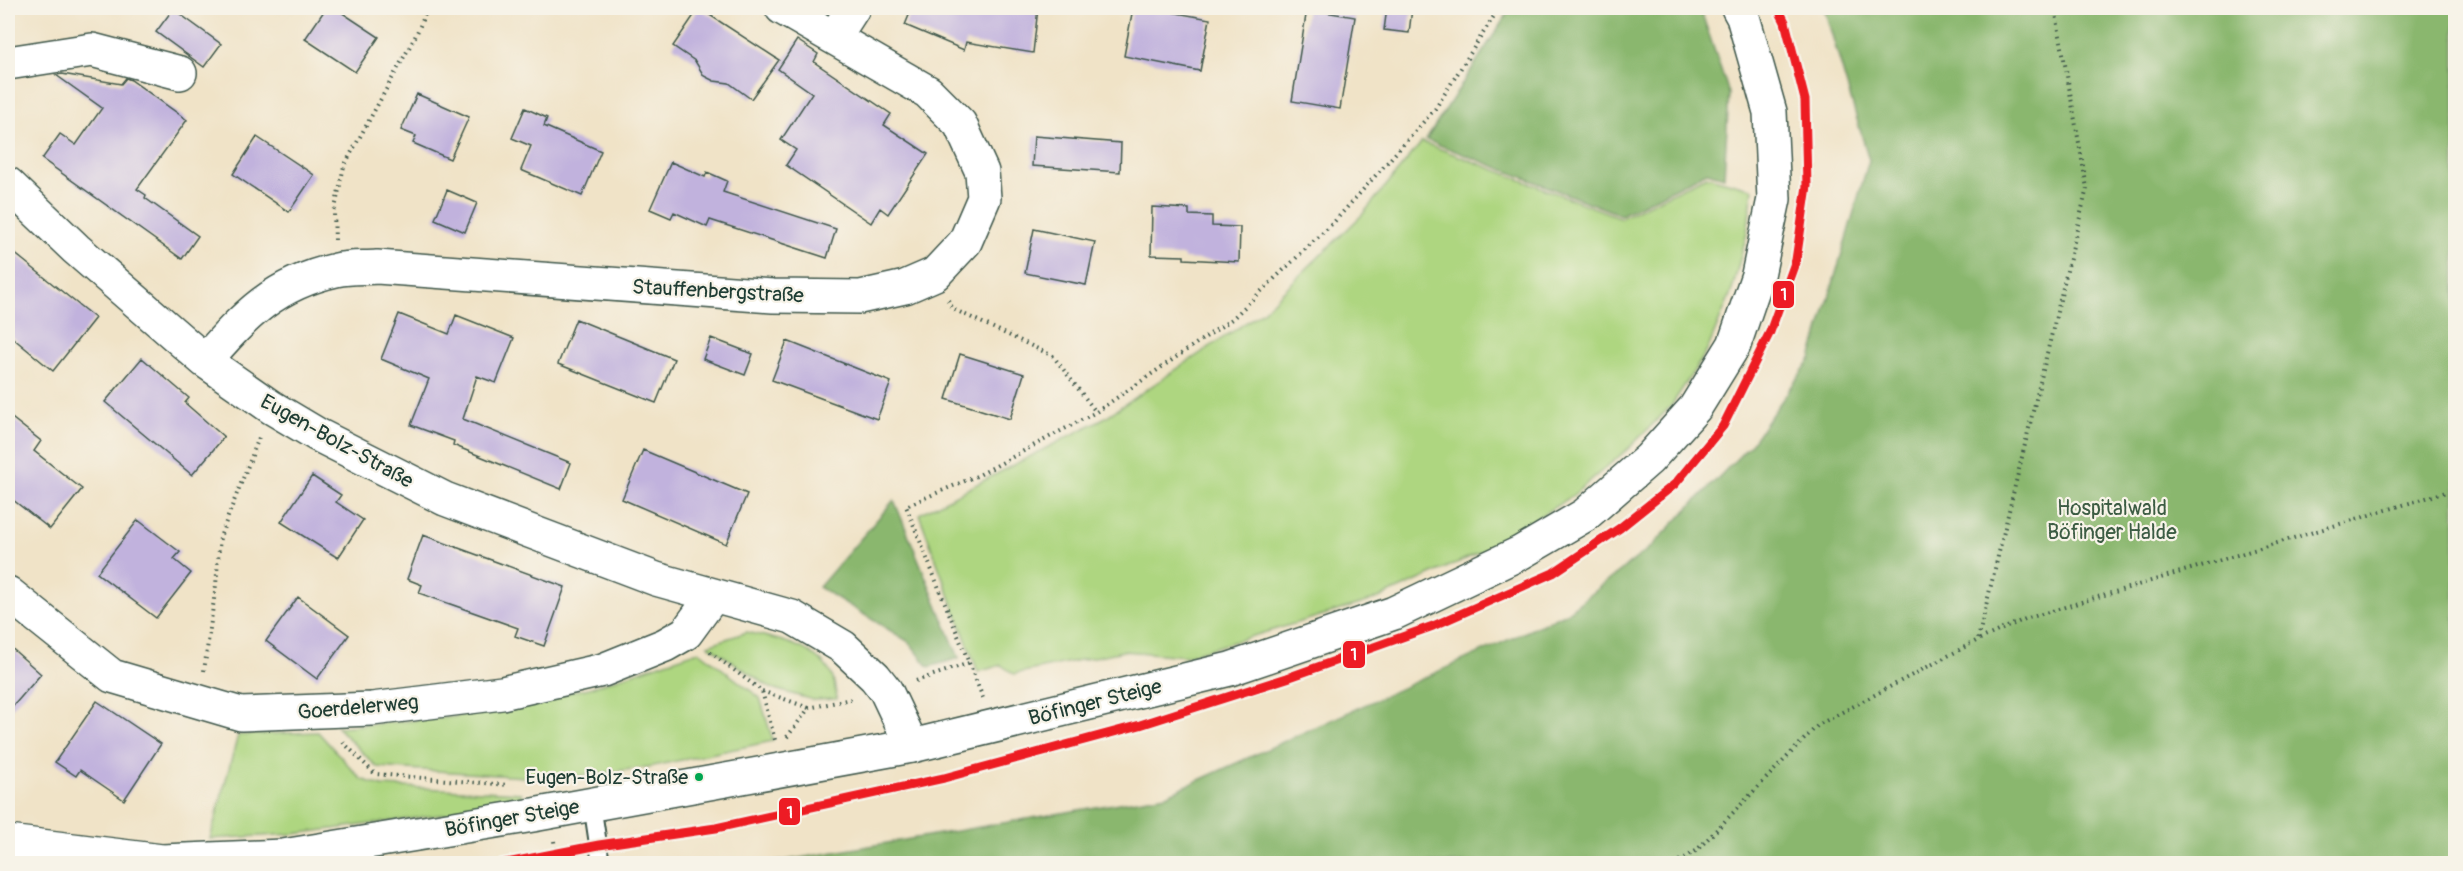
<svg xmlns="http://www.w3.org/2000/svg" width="2463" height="871" font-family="Pangolin,sans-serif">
	<rect width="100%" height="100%" fill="#f7f3e8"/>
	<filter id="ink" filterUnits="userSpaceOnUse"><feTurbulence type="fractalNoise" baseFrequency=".0167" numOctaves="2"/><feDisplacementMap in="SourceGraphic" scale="12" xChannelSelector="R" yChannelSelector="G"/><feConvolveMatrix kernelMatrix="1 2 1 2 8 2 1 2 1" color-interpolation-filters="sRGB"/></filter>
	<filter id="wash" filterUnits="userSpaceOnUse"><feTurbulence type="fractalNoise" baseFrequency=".008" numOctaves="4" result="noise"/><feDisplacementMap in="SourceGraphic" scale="24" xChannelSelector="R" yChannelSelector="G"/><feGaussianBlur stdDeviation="1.35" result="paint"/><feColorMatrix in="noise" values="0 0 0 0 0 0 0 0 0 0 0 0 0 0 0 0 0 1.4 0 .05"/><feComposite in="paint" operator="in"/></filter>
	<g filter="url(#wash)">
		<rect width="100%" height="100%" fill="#f0e3c7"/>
		<path fill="#aed680" stroke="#668a5a" stroke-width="1.5" d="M1422,142L1621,218L1706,176L1753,189L1747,233L1732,290L1707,351L1671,406L1629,448L1571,497L1483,551L1377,599L1186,656L1123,651L1014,674L1001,665L978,672L919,514L1104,418L1263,311L1362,215Z
			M747,632C777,639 818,646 832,676C835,682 835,692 837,699L813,700L771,688L708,645Z
			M699,651L760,698L773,741L648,767L556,779L377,767L337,727L453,717L589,688Z
			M318,732L361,779L382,786L521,793L523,804L294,834L210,839L238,735Z"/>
		<path fill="#8ab76e" stroke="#547a51" stroke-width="1.5" d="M1511,8H1700L1729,93L1724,177L1707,172L1621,215L1426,140Z
			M1824,8H2455V863H771L1166,795L1565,614L1652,546L1751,444L1811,359L1869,160Z
			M894,500L959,658L929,667L909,642L819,587Z"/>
		<g id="blocks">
			<path fill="#c1b2dd" d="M326,8H335L379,37L355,72L305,39Z
				M699,8L779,60L751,99L729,83L714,81L704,76L695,61L673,46Z
				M912,8H1038L1033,53L966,42L964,50L905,25Z
				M1133,8H1149L1210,19L1200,71L1124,56Z
				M1387,8H1412L1409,33L1384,30Z
				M173,9L221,44L204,67L156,32Z
				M1307,9L1355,17L1340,109L1292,101Z
				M797,40L818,54L814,62L891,114L884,125L928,154L888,214L880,208L871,223L786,165L796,150L781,140L812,93L778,69Z
				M62,74L121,84L126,78L131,80L187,120L137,189L146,195L145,198L198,236L182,259L42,159L60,134L76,145L102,108L56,75Z
				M417,94L469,117L450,159L413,143L416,136L401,130Z
				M525,108L547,118L544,126L601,151L582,196L521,170L531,146L512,138Z
				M1034,136L1121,143L1120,172L1032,166Z
				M257,137L314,175L289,212L233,174Z
				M671,162L705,177L707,172L727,181L723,192L836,229L827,258L710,220L707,227L674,212L671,218L650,209Z
				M447,190L477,203L465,232L435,219Z
				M1152,207L1189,209V215L1212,216V226L1240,227L1239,262L1184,259V256L1151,255Z
				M1034,229L1095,242L1086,285L1025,273Z
				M8,248L95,318L53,371L8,334Z
				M399,314L449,334L456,315L514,338L496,383L477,376L463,419L571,463L561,489L453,445L454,441L411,425L429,379L381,359Z
				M576,319L674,359L656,403L558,364Z
				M711,338L753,354L745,375L703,359Z
				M787,341L891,382L877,419L772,380Z
				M960,354L1024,374L1010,419L946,399Z
				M142,358L189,398L185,403L224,437L192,475L105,402Z
				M8,415L41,441L34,451L82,489L50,529L8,496Z
				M643,450L747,494L726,544L622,499Z
				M312,476L341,495L336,502L363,520L338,558L281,522Z
				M138,520L180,552L174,559L191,573L156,618L97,573Z
				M423,535L565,587L544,646L515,636L518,628L419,593L422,585L407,579Z
				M298,597L349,635L317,679L266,641Z
				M8,645L41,674L8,712Z
				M97,701L161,744L124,800L80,770L76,776L55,762Z"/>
		</g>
	</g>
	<g filter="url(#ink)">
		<use href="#blocks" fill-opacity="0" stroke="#3e564a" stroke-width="1.5"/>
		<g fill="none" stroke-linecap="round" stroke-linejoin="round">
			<defs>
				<path id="service" d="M592,804L601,864"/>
				<path id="minor" d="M835,36L853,8
					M8,63L92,50L180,73
					M8,184L76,249L205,361L271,407L318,435L445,499L656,579L792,617L843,647L875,677L886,691L912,746
					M205,361C245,315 274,284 336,270C349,267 364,268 377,267L773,296L860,297L905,287L935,274L965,242L984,198L982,172L960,124L928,92L782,8
					M8,593L112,676L241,714L372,709L502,693L603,670L665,645L686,633L713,596"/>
				<path id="tertiary" d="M8,842L162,861L283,856L533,815L912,746L1230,669L1394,613L1520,553L1585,515L1649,459L1695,408L1734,345L1758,275L1774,199L1770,112L1743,17L1738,8"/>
			</defs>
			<use href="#service" stroke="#3e564a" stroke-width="20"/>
			<use href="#minor" stroke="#3e564a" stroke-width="36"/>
			<use href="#tertiary" stroke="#3e564a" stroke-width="36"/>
			<path stroke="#3e564a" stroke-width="4" stroke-dasharray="1.5 4.5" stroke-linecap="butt" d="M335,240L334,213L344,166L415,37L428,8
				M948,300L953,309L1053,356L1096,412
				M1978,639L2087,188L2055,8
				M710,652L762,691L775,740
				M969,663L983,698
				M204,671L216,585L220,537L260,435
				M916,681L969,663L906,506L979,475L1096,412L1232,319L1334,222L1435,109L1499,8
				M762,691L809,708
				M787,737L809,708L851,699
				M343,742L375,774L508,785
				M554,841L558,864
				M1674,864L1696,851L1818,725L1978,640L2025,619L2456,489"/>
			<use href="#service" stroke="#fff" stroke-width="16"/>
			<use href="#minor" stroke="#fff" stroke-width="33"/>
			<use href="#tertiary" stroke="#fff" stroke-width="33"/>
			<defs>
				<path id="tram-1" d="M501,864L599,845L716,828L944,778L1140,725L1287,678L1433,626L1553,573L1620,528L1675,484L1723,426L1770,332L1796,260L1807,186L1805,100L1785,22L1778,8"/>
			</defs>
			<use href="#tram-1" stroke="#f7f3e8" stroke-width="14"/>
			<use href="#tram-1" stroke="#ed1b24" stroke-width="9"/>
		</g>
	</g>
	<circle fill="#00a651" stroke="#f7f3e8" stroke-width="2" cx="699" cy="777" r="5"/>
	<g text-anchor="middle" stroke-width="4.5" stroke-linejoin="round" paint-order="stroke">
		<g font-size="20" fill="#1f3d34" stroke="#f7f3e8" text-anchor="end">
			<text x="688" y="784">Eugen-Bolz-Straße</text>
		</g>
		<g font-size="21" fill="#1f3d34" stroke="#f7f3e8">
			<text transform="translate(718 291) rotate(3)" y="7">Stauffenbergstraße</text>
			<text transform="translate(337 441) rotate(29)" y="7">Eugen-Bolz-Straße</text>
			<text transform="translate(1095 702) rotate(-14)" y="7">Böfinger Steige</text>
			<text transform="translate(358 707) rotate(-5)" y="7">Goerdelerweg</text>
			<text transform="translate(512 818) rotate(-10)" y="7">Böfinger Steige</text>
		</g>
		<g font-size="21" fill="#3c5c43" stroke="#f7f3e8">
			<text x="2112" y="515">Hospitalwald<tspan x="2112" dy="24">Böfinger Halde</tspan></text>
		</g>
	</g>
	<g stroke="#f7f3e8" stroke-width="2">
		<rect x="1772" y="280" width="23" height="29" rx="6" fill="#ed1b24"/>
		<rect x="1342" y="640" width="24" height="29" rx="6" fill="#ed1b24"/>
		<rect x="778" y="797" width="23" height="29" rx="6" fill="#ed1b24"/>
	</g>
	<g font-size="16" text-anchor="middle" font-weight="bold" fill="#fff">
		<text x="1784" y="300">1</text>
		<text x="1354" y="660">1</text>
		<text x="790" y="818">1</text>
	</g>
	<rect width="2463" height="871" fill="none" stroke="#f7f3e8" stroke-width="30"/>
</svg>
